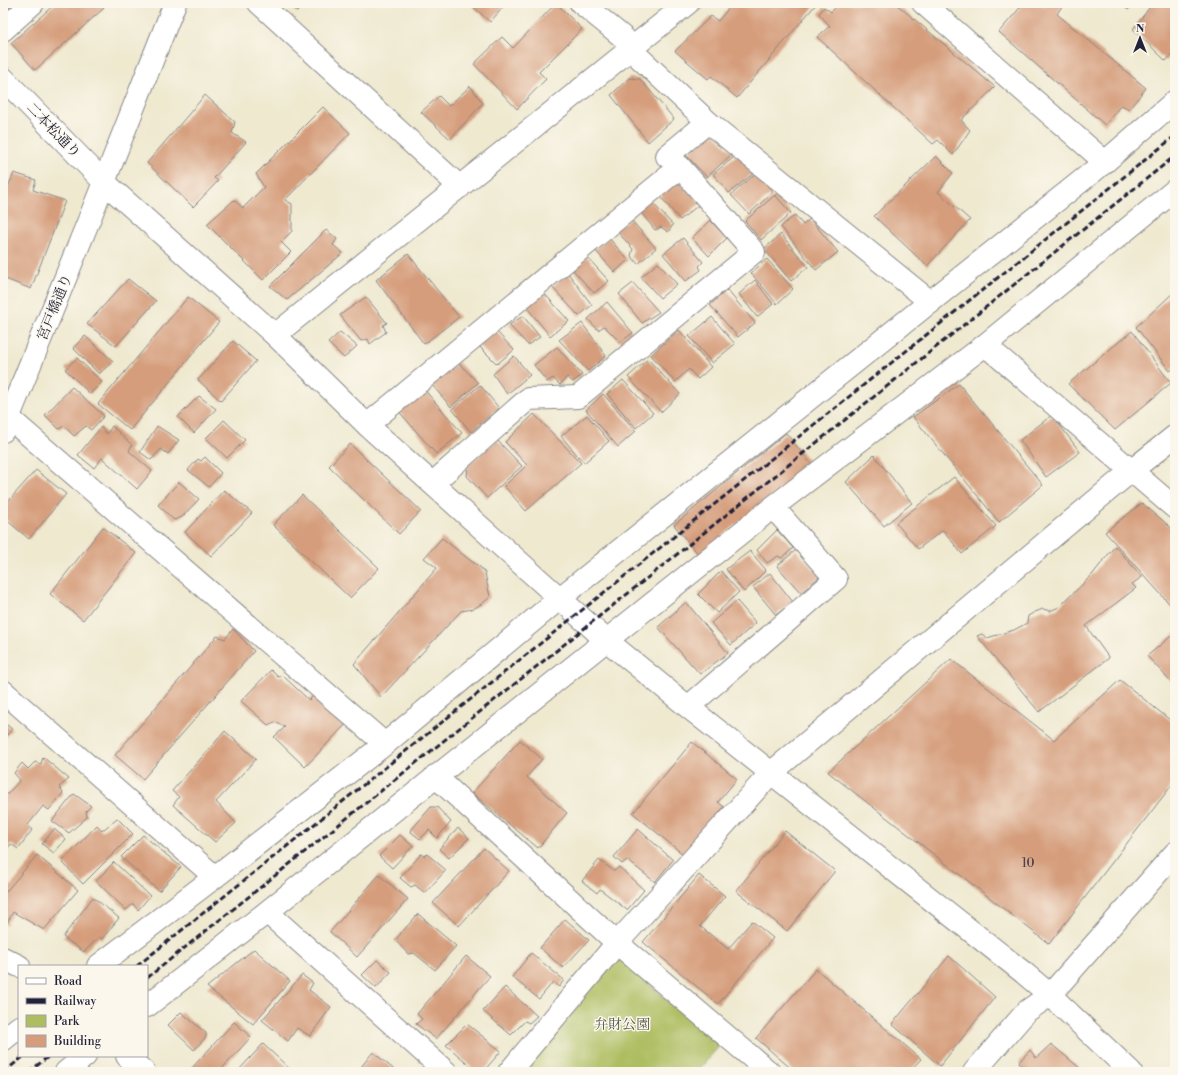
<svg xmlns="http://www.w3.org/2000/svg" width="1178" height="1075" font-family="'Libre Bodoni','Noto Serif JP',serif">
	<rect width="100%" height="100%" fill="#fbf7ec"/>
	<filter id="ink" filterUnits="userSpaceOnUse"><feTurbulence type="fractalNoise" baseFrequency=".025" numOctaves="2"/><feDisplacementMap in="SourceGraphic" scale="8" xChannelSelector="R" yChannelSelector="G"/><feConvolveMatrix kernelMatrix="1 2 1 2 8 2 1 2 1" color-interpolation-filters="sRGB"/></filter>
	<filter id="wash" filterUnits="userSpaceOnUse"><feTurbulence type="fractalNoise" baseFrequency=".012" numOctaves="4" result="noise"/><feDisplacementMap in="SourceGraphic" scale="16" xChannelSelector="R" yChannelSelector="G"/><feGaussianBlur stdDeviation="0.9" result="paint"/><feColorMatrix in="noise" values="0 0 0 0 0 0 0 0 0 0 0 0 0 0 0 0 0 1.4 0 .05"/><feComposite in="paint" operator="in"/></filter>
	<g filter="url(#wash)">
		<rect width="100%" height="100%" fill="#efe9d0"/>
		<path fill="#adbd60" stroke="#68704e" d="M616,956L720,1045L697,1072H519Z"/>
		<g id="blocks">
			<path fill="#d59d7c" d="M3,3H8L11,6L3,14Z
				M56,3H100L104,8L35,70L11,43Z
				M287,3H300L302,5L297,12Z
				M469,3H507L490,22Z
				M556,3L582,29L539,72L546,79L517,109L474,64L502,37L513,48Z
				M733,3H817L737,98L711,76L708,79L675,51L711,16L718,21Z
				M840,3H895L995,87L961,120L970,130L953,155L938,140L933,144L817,37L830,26L819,14L824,7L831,12Z
				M1024,3H1040L1045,7L1050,3H1064L1057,14L1146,88L1129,109L1121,105L1105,125L999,32Z
				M1120,3H1134L1128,10Z
				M1153,3H1175V50L1166,61L1133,29Z
				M629,78L640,79L674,119L648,142L611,95Z
				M470,86L483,103L450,139L421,112L439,96L449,106Z
				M205,95L235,122L232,133L246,142L214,178L218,181L193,207L147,163Z
				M323,107L350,133L285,200L292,204V231L281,242L291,252L263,280L207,224L234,200L243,208L264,187L256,174Z
				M712,131L733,153L707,177L686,155Z
				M739,153L755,172L729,193L713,174Z
				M936,156L953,173L938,192L970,220L927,266L874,216Z
				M14,173L36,180L33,190L65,201L31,289L3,278V199Z
				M756,173L773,192L749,214L731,195Z
				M676,180L701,203L680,220L660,196Z
				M775,195L791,213L761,240L745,221Z
				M649,199L673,225L668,232L661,227L655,230L638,209Z
				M795,215L803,225L810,219L838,252L816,270L781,227Z
				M630,219L656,248L638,264L631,256L633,249L615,229Z
				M710,220L727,238L709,256L692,238Z
				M326,230L337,239L333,245L343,253L287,300L270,286Z
				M781,234L808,267L791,281L764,249Z
				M609,238L628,260L615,272L594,249Z
				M683,238L703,262L699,266L701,270L686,281L663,254Z
				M408,254L459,317L424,344L376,280Z
				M587,257L609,281L594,293L573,270Z
				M767,259L793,289L777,304L751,273Z
				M658,263L677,284L660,298L641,277Z
				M568,273L592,305L579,316L552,287Z
				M128,279L156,301L116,346L87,324Z
				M755,280L773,304L757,317L739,294Z
				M633,283L659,312L642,323L619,294Z
				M727,290L755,323L738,337L710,305Z
				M542,291L569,321L550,336L524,304Z
				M1173,293L1175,296V367L1170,371L1136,327Z
				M188,297L219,322L130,430L98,404Z
				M366,297L387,323L383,325L386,332L370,344L368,339L361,341L340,315Z
				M607,302L633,333L620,342L604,326L598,330L588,319Z
				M523,316L540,337L528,345L509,325Z
				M712,317L735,344L712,363L689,336Z
				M582,323L606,356L588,371L559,340Z
				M679,330L711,367L698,379L689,369L675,382L651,355Z
				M496,331L514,350L497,364L478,345Z
				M1132,331L1171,383L1115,430L1068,384Z
				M340,332L357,346L344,358L328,343Z
				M85,336L113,361L99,374L73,348Z
				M233,341L256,361L221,401L198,380Z
				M557,347L582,375L573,382L567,377L560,385L553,378L547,382L534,365Z
				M514,356L530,375L507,394L493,374Z
				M77,358L102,382L90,394L65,369Z
				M648,359L680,394L661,412L628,377Z
				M458,362L478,383L451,407L432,385Z
				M623,380L653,413L636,428L607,394Z
				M959,384L1043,485L999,522L913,417Z
				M480,385L499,408L471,432L452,409Z
				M72,387L104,416L91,430L86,426L74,436L64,426L59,429L45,415Z
				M422,387L462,433L436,454L396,408Z
				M603,394L636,431L618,447L586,410Z
				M199,396L216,409L194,433L178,417Z
				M534,414L581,463L526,511L504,486L527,465L505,442Z
				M587,415L609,441L584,463L561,436Z
				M1052,415L1080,452L1046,477L1020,440Z
				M224,420L245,440L227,458L206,438Z
				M112,426L132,445L129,451L152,471L137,489L102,458L94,468L78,455L101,427L107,434Z
				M157,426L179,440L168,454L161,449L151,460L140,452Z
				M786,433L811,464L699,555L674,525Z
				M497,440L522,466L487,498L467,476L468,465Z
				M350,444L421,511L399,534L329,466Z
				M874,455L912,503L884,526L846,482Z
				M205,457L221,473L209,487L188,470L198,459L201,461Z
				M36,470L66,494L29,539L3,517V507Z
				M954,477L996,526L962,554L943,530L918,549L896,523Z
				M179,482L199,499L182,517L174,520L158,505Z
				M224,490L252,513L211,556L185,532Z
				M302,495L379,568L350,598L273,525Z
				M1142,503L1175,531V610L1105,532Z
				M103,527L136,553L83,620L50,594Z
				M777,530L793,548L782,558L778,556L767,563L757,550Z
				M442,538L471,561L479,566L485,573L490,597L483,603L473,609L461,611L381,697L354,664L437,568L424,558Z
				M1115,546L1142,577L1132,584L1136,588L1086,626L1109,658L1039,712L977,636L982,634L987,638L1014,630L1027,623L1028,616L1035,612L1043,609L1050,611L1059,607L1092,575Z
				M796,550L820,576L801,593L777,566Z
				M750,551L766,570L744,592L726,569Z
				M721,571L739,592L717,613L698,594Z
				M770,573L793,602L776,615L753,587Z
				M737,601L756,623L731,645L711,623Z
				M686,602L728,653L700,674L658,627Z
				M233,629L254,651L143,779L115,755L217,636L225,639Z
				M1175,633V686L1147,656Z
				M951,659L1054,740L1120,680L1175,724V781L1049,944L828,772Z
				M271,670L278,677L282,675L309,700L315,694L347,723L305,767L274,737L285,727L275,722L268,725L241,701Z
				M3,722L12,729L3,740Z
				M225,731L256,759L216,802L236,823L215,842L173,805L179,797L172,791Z
				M520,740L542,759L527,777L567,813L538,848L472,793Z
				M692,742L737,779L718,802L724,807L684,855L633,813Z
				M43,757L69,779L59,787L63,793L49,810L43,806L28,825L32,830L18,849L11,844L3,854V799L20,780L14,773L22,763L28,769L35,762L41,764Z
				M74,794L91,806L86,811L87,817L69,833L52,821Z
				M431,807H437L451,822L437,838L429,830L420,839L411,832L412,829Z
				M117,818L133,834L83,884L62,862L97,825L102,831Z
				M458,828L469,838L449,858L439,849Z
				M54,829L66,839L54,853L42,844Z
				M638,829L673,860L655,882L627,860L622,864L614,857Z
				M785,831L835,871L787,931L736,891Z
				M143,835L181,867L159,891L121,857Z
				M400,835L413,846L392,868L379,856Z
				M484,848L509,871L459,926L433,903Z
				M421,854L425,856L427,854L446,870L425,893L415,885L411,887L400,878Z
				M37,855L78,890L44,930L13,912L6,925L3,923V895Z
				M599,860L614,871L619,867L644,890L627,910L600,889L597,893L582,881Z
				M114,862L150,896L138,910L133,904L126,910L96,881Z
				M379,875L408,899L357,957L330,932Z
				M699,875L725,896L700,926L728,949L752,921L773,938L718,1004L643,942Z
				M93,897L119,918L102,939L99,937L84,952L63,937Z
				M418,914L456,946L435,970L414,953L408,954L395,940Z
				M565,919L589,940L563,968L540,948Z
				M254,949L290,981L253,1024L207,987Z
				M531,953L564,980L559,987L553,982L539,999L512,977Z
				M466,956L490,976L436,1039L416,1024L422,1019L417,1014Z
				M949,956L995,997L940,1066L892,1024Z
				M377,960L391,972L376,988L362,975Z
				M816,969L921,1059L909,1072H795L756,1038Z
				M302,975L313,983L309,990L331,1007L310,1036L297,1028L288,1041L262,1020Z
				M505,987L537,1016L529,1023L525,1021L511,1035L483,1011Z
				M181,1012L206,1033V1037L194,1050L168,1025Z
				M234,1022L251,1037L219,1072H194L191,1069Z
				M467,1024L501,1051L483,1072H478L446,1045Z
				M263,1044L290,1069L287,1072H237Z
				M1051,1044L1081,1069L1079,1072H1024L1019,1062L1030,1050L1036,1058Z
				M373,1052L397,1072H357Z"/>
		</g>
	</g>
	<g filter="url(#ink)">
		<use href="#blocks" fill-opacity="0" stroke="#888686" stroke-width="1"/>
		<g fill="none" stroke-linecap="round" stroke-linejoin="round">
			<defs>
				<path id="minor" d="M259,3L460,187
					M581,3L624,38L630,49L708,122L922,295L930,303
					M923,3L1105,162
					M3,30L33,3
					M3,78L104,182L275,335L367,425L606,640L688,707L1024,973L1050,995L1131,1072
					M275,335L688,3
					M985,345L1175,508
					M9,418L385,744
					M367,425L680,167
					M3,431L89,220L175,3
					M433,483L528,399L578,397L754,252L680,167L667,156L708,122
					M3,691L215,877
					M688,707L836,579L773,507
					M435,776L617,943L769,1072
					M267,912L446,1072
					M3,958L19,966
					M98,966L215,877L385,744L560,598L1105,162L1175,101
					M147,1006L267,912L773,507L985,345L1175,190
					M3,1040L19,1027
					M127,1056L144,1072
					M66,1072L85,1056
					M509,1072L617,943L771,773L1131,471L1175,436
					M974,1072L1027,1011L1050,995L1175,853"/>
			</defs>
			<use href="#minor" stroke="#888686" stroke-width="24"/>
			<use href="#minor" stroke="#fff" stroke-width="22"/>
			<path stroke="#22223b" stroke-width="3" stroke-dasharray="6 3" stroke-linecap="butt" d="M137,966L1175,136
				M147,978L1175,156
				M4,1072L24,1056
				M29,1072L49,1056"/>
		</g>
	</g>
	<g text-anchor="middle" stroke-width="3" stroke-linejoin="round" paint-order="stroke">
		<g font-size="12" fill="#4f414b">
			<text x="1028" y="867">10</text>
		</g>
		<g font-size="14" fill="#22223b" stroke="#fbf7ec">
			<text transform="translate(54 130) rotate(46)" y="5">二本松通り</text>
			<text transform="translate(54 307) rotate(-68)" y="5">宮戸橋通り</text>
		</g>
		<g font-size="14" fill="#535848" stroke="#fbf7ec">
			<text x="622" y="1029">弁財公園</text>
		</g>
	</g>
	<rect width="1178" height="1075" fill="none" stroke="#fbf7ec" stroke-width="16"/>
	<rect x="18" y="965" width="130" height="92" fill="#fbf7ec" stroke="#a4a2a5"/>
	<rect x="26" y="978" width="20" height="6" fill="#ffffff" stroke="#a4a2a5"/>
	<text x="54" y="985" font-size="12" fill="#22223b">Road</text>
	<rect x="26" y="998" width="20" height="6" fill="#22223b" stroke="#a4a2a5"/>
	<text x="54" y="1005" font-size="12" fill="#22223b">Railway</text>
	<rect x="26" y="1015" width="20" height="12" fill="#adbd60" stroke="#a4a2a5"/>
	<text x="54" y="1025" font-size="12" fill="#22223b">Park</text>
	<rect x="26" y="1035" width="20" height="12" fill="#d59d7c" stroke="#a4a2a5"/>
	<text x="54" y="1045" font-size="12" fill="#22223b">Building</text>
	<g transform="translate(1140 38)" stroke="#fbf7ec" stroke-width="3" paint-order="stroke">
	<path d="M0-3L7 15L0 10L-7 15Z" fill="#22223b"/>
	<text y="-6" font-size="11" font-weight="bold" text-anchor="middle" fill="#22223b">N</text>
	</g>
</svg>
